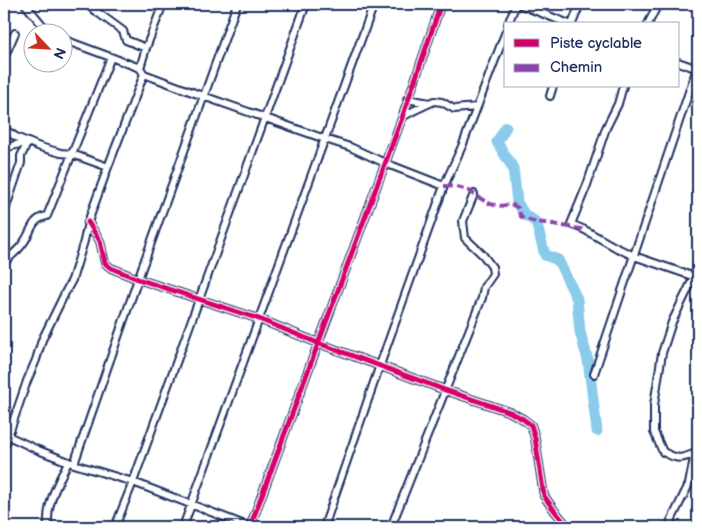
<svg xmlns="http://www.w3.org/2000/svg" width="702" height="531" font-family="'Balsamiq Sans',sans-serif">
	<rect width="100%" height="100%" fill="#fff"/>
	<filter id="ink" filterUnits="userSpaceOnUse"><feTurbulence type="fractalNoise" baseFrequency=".02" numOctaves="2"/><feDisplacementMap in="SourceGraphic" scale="10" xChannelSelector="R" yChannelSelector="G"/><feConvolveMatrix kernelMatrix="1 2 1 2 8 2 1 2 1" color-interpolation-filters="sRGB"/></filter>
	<g filter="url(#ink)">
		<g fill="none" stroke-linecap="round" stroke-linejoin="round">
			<path stroke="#8acaeb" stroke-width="11" d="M506,127L497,142L513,168L517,202L524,214L536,222L545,255L558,260L577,299L580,332L588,360L597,431"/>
			<defs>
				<path id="street" d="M25,4L44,27L52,32
					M86,4L123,31L126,40L146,48
					M519,4L569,24
					M508,24L516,4
					M572,24L580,4
					M648,24L658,4
					M62,39L140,68L144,74L203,96L325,139L350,147L385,163L444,186
					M4,58L15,33
					M678,62L698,69
					M140,68L146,48L163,4
					M623,86L618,104L606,128L587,185L571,224L585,230L615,247L634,256L698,278
					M550,96L553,86
					M407,99L430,103L434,101L442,102L454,109L477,107
					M403,117C411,111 420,108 430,103
					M4,129L16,137L40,147L61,153L72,154L108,167
					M4,148L28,142
					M4,213L21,163V156L28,142
					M88,222L100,241L105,263L111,268L138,279L259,319L318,343L445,390L510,412L523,419L531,425L535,438L544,496L554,510L568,527
					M4,262C11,256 19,250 24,242C32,231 31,219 47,216L111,57
					M594,374L698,65
					M4,434L38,450L74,464L133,482L250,527
					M4,448L27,381L36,360L42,340L66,291L72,280L84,241L88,222L108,167L144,74
					M695,453C680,460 677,459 663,452L654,432V405L662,353L672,322L694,277L698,266
					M74,464L138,279L237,4
					M692,469L698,474
					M48,527C46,503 58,483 68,462
					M115,527L133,482L306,4
					M183,527L374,4
					M250,527L402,118L441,4
					M324,527L380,365L444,186L463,144L506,31
					M391,527L482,298L484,287L493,274L492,267L483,255L465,238L463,221L474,194
					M668,527L689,484L695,453L698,446"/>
			</defs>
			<use href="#street" stroke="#1b2f5e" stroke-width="10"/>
			<use href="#street" stroke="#fff" stroke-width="6"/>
			<path stroke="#8e44ad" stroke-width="4" stroke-dasharray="8 4" stroke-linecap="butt" d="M444,186C451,186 460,187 467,190C483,199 492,210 511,204L518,208L520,215L523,218L536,222L553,224L585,230"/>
			<defs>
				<path id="cycleway" d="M88,222L100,241L105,263L111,268L138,279L259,319L318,343L445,390L510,412L523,419L531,425L535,438L544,496L554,510L568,527
					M250,527L402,118L441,4"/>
			</defs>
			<use href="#cycleway" stroke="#fff" stroke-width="8"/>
			<use href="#cycleway" stroke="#d6006c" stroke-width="5"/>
		</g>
	</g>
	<rect width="702" height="531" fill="none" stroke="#fff" stroke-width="20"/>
	<rect x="10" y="10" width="682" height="511" fill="none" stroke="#1b2f5e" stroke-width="2" filter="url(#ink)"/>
	<rect x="504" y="22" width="175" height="65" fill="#ffffff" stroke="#a4acbf"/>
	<rect x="514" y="39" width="25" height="8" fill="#d6006c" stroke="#a4acbf"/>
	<text x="550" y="48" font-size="15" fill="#1b2f5e">Piste cyclable</text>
	<rect x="514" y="64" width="25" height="8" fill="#8e44ad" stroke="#a4acbf"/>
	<text x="550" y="72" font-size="15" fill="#1b2f5e">Chemin</text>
	<g transform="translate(48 48) rotate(115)"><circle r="24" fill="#ffffff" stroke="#a4acbf"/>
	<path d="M0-4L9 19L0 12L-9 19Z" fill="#c8321e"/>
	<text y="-8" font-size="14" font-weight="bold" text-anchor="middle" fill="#1b2f5e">N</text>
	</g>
</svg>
